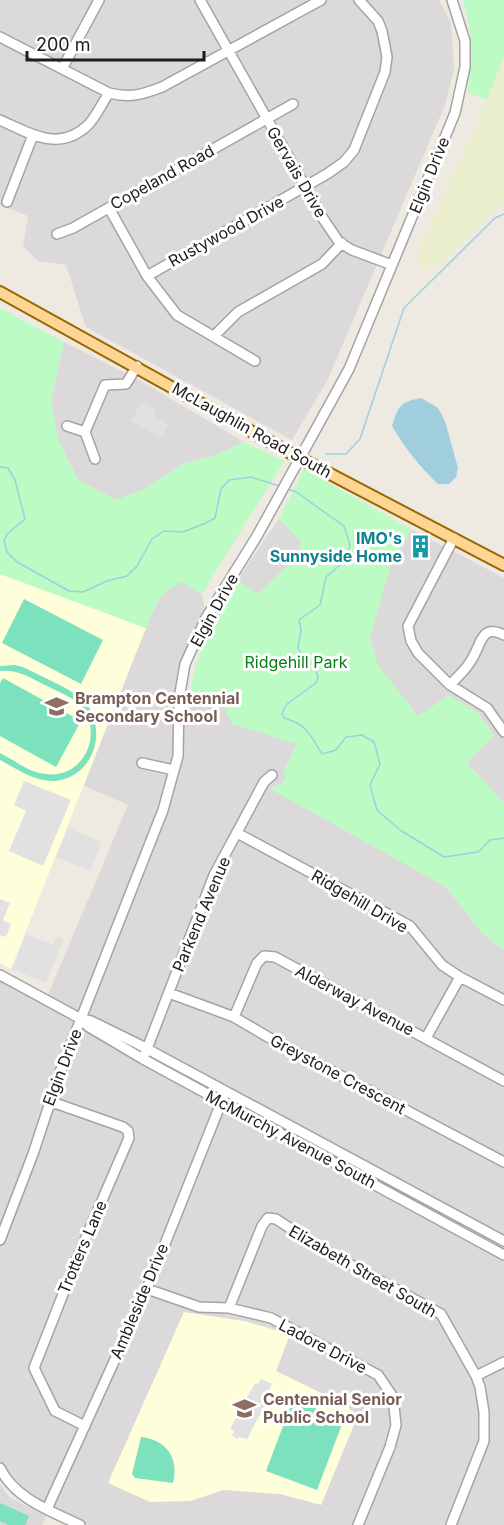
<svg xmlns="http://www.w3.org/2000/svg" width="504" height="1525" font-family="Inter,sans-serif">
	<rect width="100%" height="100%" fill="#eeeae2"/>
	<path fill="#dbd9d9" d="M0,0H439L451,23L454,70L445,105L327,381L292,440L86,327L66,265L38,261L23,246L28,216L0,205Z
		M64,342L139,380L244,442L213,456L185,463L144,489L117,500L78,480L58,439L51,401Z
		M279,519L300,540L299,555L258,594L237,580Z
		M411,529L504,578V803L467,763L494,735L478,713L449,695L418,717L377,665L370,638L390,566Z
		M182,581L202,594L206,618L185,664L180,699L222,702L297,744L284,770L286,778L280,784L271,788L446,887L482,933L504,950V1525H80L24,1496L0,1468V977L45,1002L128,805L83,785L152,613L165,590Z
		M0,1484L9,1497L46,1516L42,1525H0Z"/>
	<path fill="#feffda" d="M0,574L146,628L11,969L0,963Z
		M184,1312L244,1321L272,1329L289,1337L276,1371L346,1405L353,1412L356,1420L321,1505L280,1494L223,1490L191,1501L150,1502L108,1483Z"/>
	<path fill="#ebeecc" d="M504,56V206H499L438,267L421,269L418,252L487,100Z"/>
	<path fill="#bcfbc3" d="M463,0H504V56L487,100L467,92C473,57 473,34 463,0Z
		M0,308L64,342L51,401L58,439L78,480L117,500L144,489L185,463L213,456L244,442L284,461L202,594L182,582C159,593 155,605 146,628L0,574Z
		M304,469L411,529L390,566L370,638L378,665L418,716L449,695L478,713L494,735L467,763L504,803V950L482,933L446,887L270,789L280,784L286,778L284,770L297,744L232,724L222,702L191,699C190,659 219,614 237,580L258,594L299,555L300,540L279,519Z"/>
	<path fill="#7ce1bd" d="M24,599L103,640L81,684L2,643Z
		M15,665L23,667C38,675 72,689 83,700C109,727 95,777 55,781C35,782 17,769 0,760V753C14,760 30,773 46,774C82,779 104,736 82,708C73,696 56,691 43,684C29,677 17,669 0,671V666Z
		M3,678L81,721L56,767L0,736V683Z
		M293,1400L344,1419L317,1490L266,1471Z
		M141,1437C167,1440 179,1458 173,1483L135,1478L132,1474Z
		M0,1503L29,1516L25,1525H8L0,1521Z"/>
	<path fill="#e1e1e1" d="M142,402L157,410L153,416L168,425L161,437L131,421Z
		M24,781L71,800L43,866L9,851L26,811L14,805Z
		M68,828L102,842L90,871L56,857Z
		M0,899L10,903L3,920L11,924L6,937L0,935Z
		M26,934L53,945L57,936L64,939L46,983L12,969Z
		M261,1379L272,1384L269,1390L272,1392L247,1439L239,1437L238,1439L232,1436L234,1431L230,1429L255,1383L258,1384Z"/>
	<path fill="#a0cede" d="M421,398L438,408L445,421L458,468L456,477L449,484H438C420,467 404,447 392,426C398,406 400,402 421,398Z"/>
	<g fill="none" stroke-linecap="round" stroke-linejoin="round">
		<path stroke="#a0cede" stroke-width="1.5" d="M326,454H346L360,439L404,308L495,218L504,214
			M0,467L8,468L15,480L25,519L8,533
			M286,488L296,492L344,526L350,545L346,560L326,577L320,605L299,620L301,630L298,648L303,657L314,665L318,677L316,683L287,704L282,713L284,718C307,724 310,735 322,754L336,750L346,737L362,735L374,742L380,764L370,785L377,810L400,830L444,857L478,852L490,840L504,838
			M8,533L4,540L7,552L17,562L69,591L83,592L107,581L127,576L137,566L152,539L164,531L183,532L206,523L215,518L221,489L229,480L251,477L279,486"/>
		<defs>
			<path id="minor" d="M200,0L324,220L339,242L352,250L392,265
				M0,37L109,93C131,98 141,95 162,87L321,0
				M62,69L99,0
				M0,120C29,133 59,153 88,125C96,117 102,103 109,93
				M7,202L33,135
				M109,208L147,276L177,315L255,361
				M57,234L73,228L293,104
				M147,276L327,174L344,162L354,150L385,72L387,57L382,31L378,21L359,0
				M214,336L238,312L322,264L342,243
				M67,426L85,432
				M95,459L85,432L105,385L126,384L137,366
				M454,538L408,626L411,641L418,653L450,685L487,708L504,732
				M450,685C457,677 467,669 472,659C481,645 481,623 504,635
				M142,763L174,770
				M237,833L410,926L442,965L460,977L504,1000
				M0,975L81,1019L91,1021L138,1044L504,1241
				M169,993L234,1017L268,1037L504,1162
				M234,1017L257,963L264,956L275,957L504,1081
				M81,1019L89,1027L143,1059L504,1255
				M426,1038L460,977
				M145,1054L214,875L264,782L272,775
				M49,1101L123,1127L128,1131L129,1138L78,1256L34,1368L55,1411L85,1426
				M0,1240L33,1154L60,1072L163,810L178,756L179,699L185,664L206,618L257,536L349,369L455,113L465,67V41L452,0
				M147,1289L199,1307L229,1308L271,1318L378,1375L393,1397L396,1425L390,1447L358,1525
				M229,1308L262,1226L268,1218L276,1219L320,1248L441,1314L476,1376L480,1387L484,1412V1441L451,1525
				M476,1376L504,1362
				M0,1468C15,1499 51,1511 80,1525
				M47,1509L147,1289L223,1098"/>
			<path id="major" d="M0,292L292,454L504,565"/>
		</defs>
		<use href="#minor" stroke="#a4a4a4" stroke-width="12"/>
		<use href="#major" stroke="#956800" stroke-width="14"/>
		<use href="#minor" stroke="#fff" stroke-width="9"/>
		<use href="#major" stroke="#ffd596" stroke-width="10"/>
	</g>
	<defs>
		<symbol id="building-bare" viewBox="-9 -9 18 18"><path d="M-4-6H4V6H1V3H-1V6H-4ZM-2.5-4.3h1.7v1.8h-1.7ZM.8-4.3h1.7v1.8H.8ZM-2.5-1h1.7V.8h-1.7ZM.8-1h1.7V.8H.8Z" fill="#0f9aa8" stroke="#fff" stroke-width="2.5" paint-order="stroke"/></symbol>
		<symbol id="school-bare" viewBox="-9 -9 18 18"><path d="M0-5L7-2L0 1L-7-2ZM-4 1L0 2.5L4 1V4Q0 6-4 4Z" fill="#8d6e63" stroke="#fff" stroke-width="2.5" paint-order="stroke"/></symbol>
	</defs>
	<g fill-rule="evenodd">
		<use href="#building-bare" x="404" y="530" width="33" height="33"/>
		<use href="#school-bare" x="40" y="690" width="33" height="33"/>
		<use href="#school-bare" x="228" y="1392" width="33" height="33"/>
	</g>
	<g text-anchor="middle" stroke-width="6" stroke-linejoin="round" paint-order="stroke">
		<g font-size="16" fill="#1d1d1d" stroke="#fff">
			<text transform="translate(297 172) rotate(60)" y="6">Gervais Drive</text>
			<text transform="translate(429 175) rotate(-68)" y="6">Elgin Drive</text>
			<text transform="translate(162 177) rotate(-29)" y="6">Copeland Road</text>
			<text transform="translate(226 231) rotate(-29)" y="6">Rustywood Drive</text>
			<text transform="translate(252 430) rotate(29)" y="6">McLaughlin Road South</text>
			<text transform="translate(214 610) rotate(-61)" y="6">Elgin Drive</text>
			<text transform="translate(360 901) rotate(30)" y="6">Ridgehill Drive</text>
			<text transform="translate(201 914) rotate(-67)" y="6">Parkend Avenue</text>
			<text transform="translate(355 1000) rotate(28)" y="6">Alderway Avenue</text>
			<text transform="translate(62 1067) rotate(-69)" y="6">Elgin Drive</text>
			<text transform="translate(338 1074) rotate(28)" y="6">Greystone Crescent</text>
			<text transform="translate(291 1139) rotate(28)" y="6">McMurchy Avenue South</text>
			<text transform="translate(82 1247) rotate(-67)" y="6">Trotters Lane</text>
			<text transform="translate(363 1271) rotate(30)" y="6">Elizabeth Street South</text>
			<text transform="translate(139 1301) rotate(-67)" y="6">Ambleside Drive</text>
			<text transform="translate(323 1346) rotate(28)" y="6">Ladore Drive</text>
		</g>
		<g font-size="16" font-weight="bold" fill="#0d838f" stroke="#fff" text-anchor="end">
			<text x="402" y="544">IMO's<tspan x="402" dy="18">Sunnyside Home</tspan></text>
		</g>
		<g font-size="16" fill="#077e15" stroke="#fff">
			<text x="296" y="668">Ridgehill Park</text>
		</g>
		<g font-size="16" font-weight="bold" fill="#785e54" stroke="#fff" text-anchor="start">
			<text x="75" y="704">Brampton Centennial<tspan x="75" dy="18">Secondary School</tspan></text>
			<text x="263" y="1405">Centennial Senior<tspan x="263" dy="18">Public School</tspan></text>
		</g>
	</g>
	<path d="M27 51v9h177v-9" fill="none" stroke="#1d1d1d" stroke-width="3"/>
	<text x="36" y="51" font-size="18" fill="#1d1d1d" stroke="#ffffff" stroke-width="4.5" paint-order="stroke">200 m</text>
</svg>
